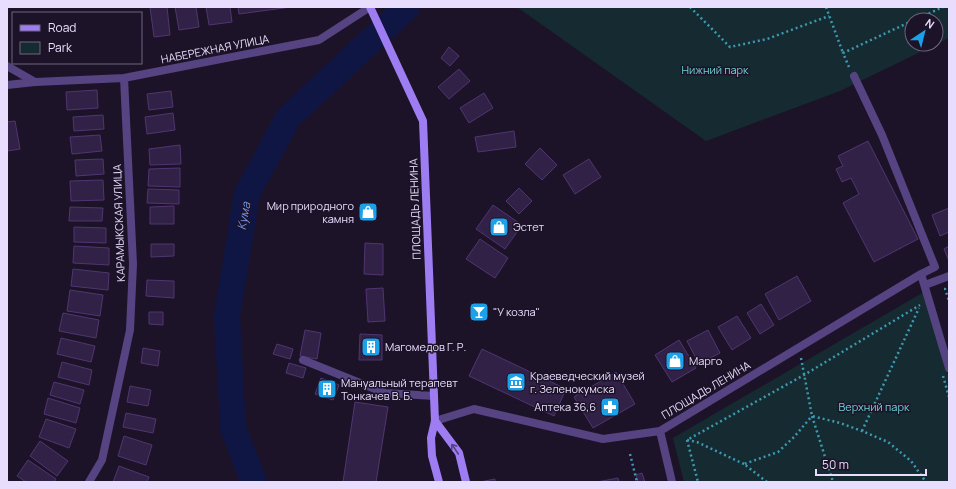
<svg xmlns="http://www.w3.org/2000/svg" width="956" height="489" font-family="Manrope,sans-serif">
	<rect width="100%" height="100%" fill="#1c1328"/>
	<path fill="#162b31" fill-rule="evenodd" d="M517,7H949V38L840,91L706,141ZM912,20H936V44H912Z
		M924,292L949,378V482H684L673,438Z"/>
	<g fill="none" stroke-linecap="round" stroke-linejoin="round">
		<path stroke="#101643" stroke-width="26" d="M254,482L233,428L227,316L247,194L288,118L407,7"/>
	</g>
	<path fill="#322147" stroke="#503570" d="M150,7H167L170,35L154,37Z
		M175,7H196L199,27L179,30Z
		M206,7H230L232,22L209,25Z
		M238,7H291L239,14Z
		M449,47L459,56L450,66L441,58Z
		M459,69L470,81L449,99L438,87Z
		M97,90L98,108L67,110L66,92Z
		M171,91L173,107L149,110L147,94Z
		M484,93L493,108L469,123L460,108Z
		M173,113L175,130L147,134L145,117Z
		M103,115L104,129L74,131L73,117Z
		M15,121L20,149L7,151V122Z
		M514,131L516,147L478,152L475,137Z
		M100,135L102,151L72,154L70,137Z
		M868,141L918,239L874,262L843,203L859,194L851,178L842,182L836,169L843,166L838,156Z
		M180,145L181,164L150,165L149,149Z
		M540,148L557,165L542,180L525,164Z
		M103,159L104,174L76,176L75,160Z
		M589,159L601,177L575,194L563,175Z
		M180,168V187L148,186L149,169Z
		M103,180L104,200L71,201L70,181Z
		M519,188L532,201L519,214L506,201Z
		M148,189L179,190V204L147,203Z
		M493,205L522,225L505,249L476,229Z
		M174,206V224H150V207Z
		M70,207L103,208L102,221H69Z
		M949,208V232L940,236L932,215Z
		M74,227L106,228V243L74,242Z
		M480,239L508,258L495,278L466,259Z
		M365,243L383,244V275L364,274Z
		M151,244H174V256L151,257Z
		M74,246L109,248V265L73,263Z
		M949,246V261L944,249Z
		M73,269L109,273L108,290L71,286Z
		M797,276L811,301L779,320L765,294Z
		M147,280L174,281V298L146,296Z
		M383,288L385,321L368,322L366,289Z
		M70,290L103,295L100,316L67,311Z
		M761,304L774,325L760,334L747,313Z
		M149,312H163V325L149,324Z
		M63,313L99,320L96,338L59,331Z
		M737,316L751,338L732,350L718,327Z
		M305,330L321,333L317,359L300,356Z
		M708,330L720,353L699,364L687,341Z
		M360,334L382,335V360H359Z
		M61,338L95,346L91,362L57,354Z
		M679,340L696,368L672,382L655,355Z
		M277,344L293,349L290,359L273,354Z
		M143,348L160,351L158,366L141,363Z
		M482,349L566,389L554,416L469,376Z
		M62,362L92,370L89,385L58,377Z
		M289,363L306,368L303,378L286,373Z
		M616,372L635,404L593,428L574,397Z
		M321,378L339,385L333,400L315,394Z
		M54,382L84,390L80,404L50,395Z
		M130,386L151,390L148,406L127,402Z
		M48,398L80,408L76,423L44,414Z
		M355,402L388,407L376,482H343Z
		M126,413L156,419L153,433L123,427Z
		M46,419L76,429L69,448L39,437Z
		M124,436L152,445L146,465L118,456Z
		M40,441L68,461L57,476L30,456Z
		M28,460L56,479L54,482H26L17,476Z
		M119,466L149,477L147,482H113Z
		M642,473L645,482H638L636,475Z
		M618,478L619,482H597Z
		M495,479V482H480Z"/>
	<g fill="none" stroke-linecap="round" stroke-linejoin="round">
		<path stroke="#3d99b0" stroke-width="2.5" stroke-dasharray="2 3" stroke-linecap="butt" d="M690,7L730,47L767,39L829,16
			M826,7L843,53
			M915,20L943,7
			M849,67L843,53L912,21
			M944,289H945L949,301
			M801,358L812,416L840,423L862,431L888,442L911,461L926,482
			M943,376L949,397
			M862,431L919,308
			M687,440L698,482
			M630,454L637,482
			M744,464L697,442L687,440L804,375L920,305
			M767,482L744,464L778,452L794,437L812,416L833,482"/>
		<path stroke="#554382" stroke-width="8" d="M7,66L35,82
			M303,360L385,393L434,396"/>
		<path stroke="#554382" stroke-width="8" d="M854,76L882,135L935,267L921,274L949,368
			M7,85L35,82L124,78L319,40L370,7
			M925,285L949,276
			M435,421L474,409L603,439L660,431L921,274
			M660,431L672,482
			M89,482L102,460L130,330L133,264L124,78"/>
		<path stroke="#9e7df2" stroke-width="8" d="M370,7L423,121L435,421L431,438L432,456L439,482
			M435,421L459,453L466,482"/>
	</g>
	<defs><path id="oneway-shaft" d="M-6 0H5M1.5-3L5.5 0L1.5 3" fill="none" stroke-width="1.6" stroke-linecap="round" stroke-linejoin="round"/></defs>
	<use stroke="#564383" href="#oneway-shaft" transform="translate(455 449) rotate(-124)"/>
	<defs>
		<symbol id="shop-square" viewBox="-11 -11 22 22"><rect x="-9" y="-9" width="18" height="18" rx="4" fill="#1ca0e8" stroke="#1c1328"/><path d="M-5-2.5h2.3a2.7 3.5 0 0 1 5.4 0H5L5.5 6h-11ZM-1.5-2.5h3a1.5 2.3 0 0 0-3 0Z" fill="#fff"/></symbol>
		<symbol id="bar-square" viewBox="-11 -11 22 22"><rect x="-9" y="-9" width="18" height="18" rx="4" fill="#1ca0e8" stroke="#1c1328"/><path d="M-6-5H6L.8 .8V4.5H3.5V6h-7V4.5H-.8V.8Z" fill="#fff"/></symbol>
		<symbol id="building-square" viewBox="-11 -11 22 22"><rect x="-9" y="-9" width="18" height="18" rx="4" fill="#1ca0e8" stroke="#1c1328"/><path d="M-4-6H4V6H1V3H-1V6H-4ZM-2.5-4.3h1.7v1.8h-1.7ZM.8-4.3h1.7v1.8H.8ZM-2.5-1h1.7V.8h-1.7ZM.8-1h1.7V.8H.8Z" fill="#fff"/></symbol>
		<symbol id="museum-square" viewBox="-11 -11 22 22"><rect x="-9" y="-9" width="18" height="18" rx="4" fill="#1ca0e8" stroke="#1c1328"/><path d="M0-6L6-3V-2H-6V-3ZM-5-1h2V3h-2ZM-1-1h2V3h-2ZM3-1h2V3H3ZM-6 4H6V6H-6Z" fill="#fff"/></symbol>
		<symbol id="pharmacy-square" viewBox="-11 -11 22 22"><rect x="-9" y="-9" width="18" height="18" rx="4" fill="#1ca0e8" stroke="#1c1328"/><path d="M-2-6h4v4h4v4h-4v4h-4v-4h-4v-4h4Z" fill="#fff"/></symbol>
	</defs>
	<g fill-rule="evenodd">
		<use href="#shop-square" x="357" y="201" width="22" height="22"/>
		<use href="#shop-square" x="488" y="216" width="22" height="22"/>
		<use href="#bar-square" x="468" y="301" width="22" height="22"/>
		<use href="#building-square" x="360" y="336" width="22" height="22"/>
		<use href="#shop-square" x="664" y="350" width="22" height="22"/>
		<use href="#museum-square" x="505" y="371" width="22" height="22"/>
		<use href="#building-square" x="316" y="378" width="22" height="22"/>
		<use href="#pharmacy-square" x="599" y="396" width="22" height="22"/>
	</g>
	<g text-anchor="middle" stroke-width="3" stroke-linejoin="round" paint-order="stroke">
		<g font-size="11" fill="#e8ddfc" stroke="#1c1328">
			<text transform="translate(215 49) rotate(-11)" y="4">НАБЕРЕЖНАЯ УЛИЦА</text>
			<text transform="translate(415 209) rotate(-92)" y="4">ПЛОЩАДЬ ЛЕНИНА</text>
			<text transform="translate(119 223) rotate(-92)" y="4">КАРАМЫКСКАЯ УЛИЦА</text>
			<text transform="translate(706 390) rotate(-31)" y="4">ПЛОЩАДЬ ЛЕНИНА</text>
		</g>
		<g font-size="11" fill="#6fd5d6" stroke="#1c1328">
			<text x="715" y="74">Нижний парк</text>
			<text x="874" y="411">Верхний парк</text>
		</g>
		<g font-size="11" fill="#e8ddfc" stroke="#1c1328" text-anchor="start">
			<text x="354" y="210" text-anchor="end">Мир природного<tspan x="354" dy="13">камня</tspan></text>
			<text x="513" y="231">Эстет</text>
			<text x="493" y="316">"У козла"</text>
			<text x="385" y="351">Магомедов Г. Р.</text>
			<text x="689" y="365">Марго</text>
			<text x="530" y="380">Краеведческий музей<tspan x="530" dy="13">г. Зеленокумска</tspan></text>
			<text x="341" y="387">Мануальный терапевт<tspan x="341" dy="13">Тонкачев В. Б.</tspan></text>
			<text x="596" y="411" text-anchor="end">Аптека 36,6</text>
		</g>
		<g font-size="12" font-style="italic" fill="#7598f1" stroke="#1c1328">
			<text transform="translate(244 216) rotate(-80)" y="4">Кума</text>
		</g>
	</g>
	<rect width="956" height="489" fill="none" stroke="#e8ddfc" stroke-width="16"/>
	<rect x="12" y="12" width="130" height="52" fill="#1c1328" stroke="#6e647d"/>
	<rect x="20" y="25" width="20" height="6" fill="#9e7df2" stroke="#6e647d"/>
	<text x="48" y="32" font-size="12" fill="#e8ddfc">Road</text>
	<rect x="20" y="42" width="20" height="12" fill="#162b31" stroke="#6e647d"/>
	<text x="48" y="52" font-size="12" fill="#e8ddfc">Park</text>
	<g transform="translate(924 32) rotate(35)"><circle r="19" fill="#1c1328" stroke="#6e647d"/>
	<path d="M0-3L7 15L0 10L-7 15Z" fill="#1ca0e8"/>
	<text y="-6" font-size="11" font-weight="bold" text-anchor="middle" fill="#e8ddfc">N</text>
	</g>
	<path d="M816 469v6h110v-6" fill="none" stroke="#e8ddfc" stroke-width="2"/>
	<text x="822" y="469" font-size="12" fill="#e8ddfc" stroke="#1c1328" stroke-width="3" paint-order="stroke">50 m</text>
</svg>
